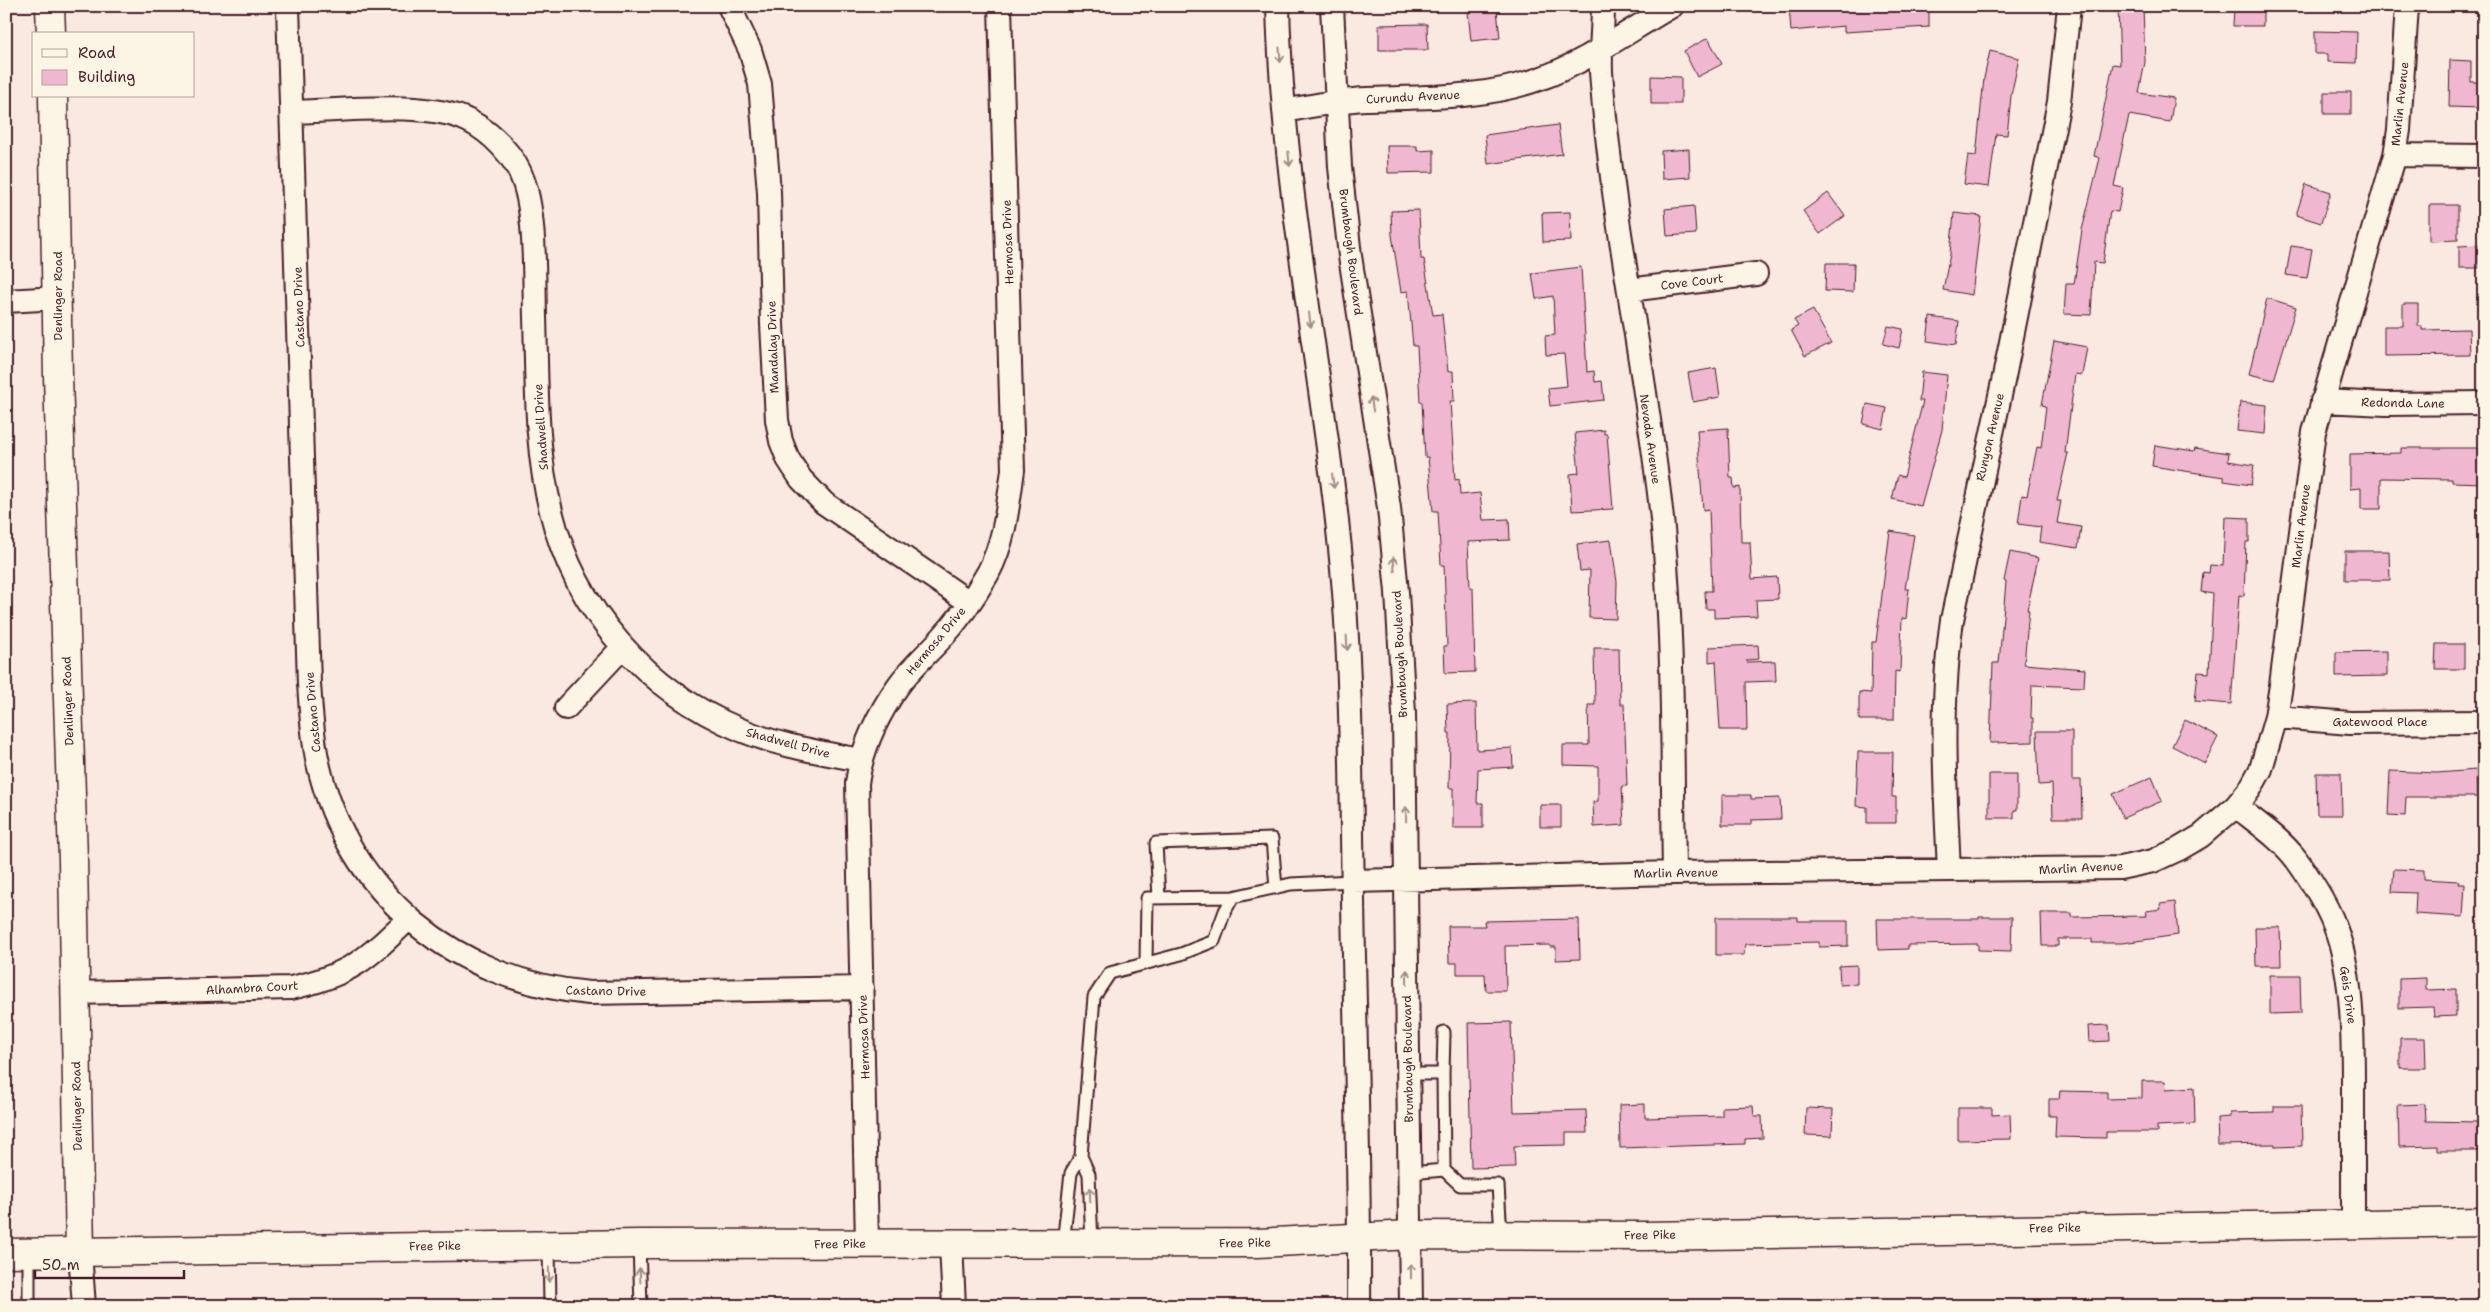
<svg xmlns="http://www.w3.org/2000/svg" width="2490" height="1312" font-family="'Shantell Sans',sans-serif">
	<rect width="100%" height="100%" fill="#f9e9e1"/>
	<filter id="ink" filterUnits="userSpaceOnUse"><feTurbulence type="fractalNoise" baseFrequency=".02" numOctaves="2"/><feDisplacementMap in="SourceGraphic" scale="10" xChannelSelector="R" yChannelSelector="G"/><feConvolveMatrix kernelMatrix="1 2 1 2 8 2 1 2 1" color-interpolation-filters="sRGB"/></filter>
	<g filter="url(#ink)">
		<path fill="#efb8d0" stroke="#4a1f2b" d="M1789,6H1929V27L1844,32V26L1791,31Z
			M2118,6H2143L2145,62L2139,93L2174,98L2170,122L2129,115L2114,186L2123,188L2118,212L2110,211L2103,263L2094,262L2091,315L2064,314L2066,284H2074L2082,230L2100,158L2094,156L2113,64L2120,65Z
			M2234,6H2263V26H2233Z
			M1497,10L1500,38L1471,41L1468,12Z
			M1427,24L1428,50H1379V25Z
			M2315,31L2357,32L2356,63L2328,62V54H2315Z
			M1708,38L1722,64L1697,77L1684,51Z
			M1990,51L2019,58L2011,96L2007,135L1996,134L1989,187L1964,184L1968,155L1976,156L1984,78Z
			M2450,60L2471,61V82H2481L2480,108L2449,107Z
			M1651,76L1681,77V104H1651Z
			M2324,92H2351V114H2324Z
			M1558,125L1562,154L1488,164L1485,135Z
			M1387,146H1417V151L1434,150V172L1388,173Z
			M1689,149L1690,177L1662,179L1661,151Z
			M2306,184L2331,192L2321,223L2296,215Z
			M1828,193L1845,216L1820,234L1803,211Z
			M2429,205H2458V240L2429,241Z
			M1694,206L1696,234L1667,236L1665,209Z
			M1419,210L1421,259H1424L1433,315L1442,314L1448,372L1453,371L1454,401H1450L1455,480L1459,479L1460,495L1480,493L1483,520L1509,519L1510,540L1468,542L1470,588H1473L1475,672L1445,673L1444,646H1447L1444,565H1441L1438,511H1433L1428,457H1425L1422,402H1420L1417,346H1413L1408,291L1401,292L1392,235L1391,211Z
			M1570,212L1571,241L1543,242L1542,213Z
			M1954,213L1981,216L1972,295L1943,290L1950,254Z
			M2479,245V268H2459V246Z
			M2291,246L2312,249L2307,278L2286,275Z
			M1826,263H1854L1853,292L1825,291Z
			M1581,267L1587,372L1594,371L1595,382L1602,381L1604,400L1550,406L1548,388L1567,386L1564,354L1546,355L1545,336L1555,335L1553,296L1536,299L1532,273Z
			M2267,298L2296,307L2274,380L2249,374Z
			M2403,304H2418V326H2422V330L2469,329L2470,355L2384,356V326H2403Z
			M1813,310L1831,343L1805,356L1791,330L1798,326L1794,320Z
			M1930,317L1959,321L1956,345L1927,341Z
			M1888,326L1903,329L1899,348L1883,344Z
			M2054,341L2087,347L2082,375L2075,374L2065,453H2068L2057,501H2061L2057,523L2081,527L2078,548L2039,542L2041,527L2018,524L2022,495L2027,496L2037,447L2041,448L2046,406L2042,405Z
			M1716,368L1720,397L1693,402L1688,373Z
			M1922,372L1947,375L1942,430L1921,506L1892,499L1898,475L1904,477L1923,401H1919Z
			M2240,402L2267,405L2265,434L2237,431Z
			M1867,404L1887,408L1883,429L1863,424Z
			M1728,428L1730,478H1733L1734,488L1740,487L1741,542H1750L1752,579L1777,577L1778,599L1756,600L1757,616L1714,618V609H1706L1705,591H1712L1709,509L1703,510L1697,430Z
			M1604,430V434H1607L1613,509L1572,511L1570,474L1579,473L1575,433Z
			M2155,445L2194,451L2195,448L2229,453L2228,461L2254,465L2251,485L2224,481V477L2152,466Z
			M2401,448H2484V483L2452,482V479L2381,478V509H2361V488L2350,489V454L2401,453Z
			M2225,517L2249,518V542H2246L2244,596L2239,595L2231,704L2195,701L2198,672L2209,673L2213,594L2201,592L2203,572L2209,573L2210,565L2223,566Z
			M1890,531L1914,535L1905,589H1909L1906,619L1902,618L1900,672L1895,671L1894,720H1859V692L1871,693L1872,642H1876Z
			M1611,540L1617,582L1616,619L1589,618L1590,570L1580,571L1577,544Z
			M2345,551H2389L2390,580H2345Z
			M2010,552L2038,558L2027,610H2029L2024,664L2085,669L2084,687L2032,685L2031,718H2033V742L1990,743L1993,663H1999L2006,582L2004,581Z
			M2436,644H2464V669H2435Z
			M1758,645L1759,659L1747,660V662L1775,661L1776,681L1746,682L1747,730H1720L1716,661L1709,662V647Z
			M1594,648H1619L1620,704H1624L1626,757L1627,786H1622L1624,825L1594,827L1593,802L1598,801V766L1563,765V745H1589L1588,705H1595Z
			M2387,651V676L2336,677V652Z
			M1476,703L1477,750L1512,748L1513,767L1478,769L1477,803H1483V828H1453V788H1449L1450,733H1448L1447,704Z
			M2185,720L2218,737L2205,763L2172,746Z
			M2037,731H2072V780H2081L2082,818H2053L2052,784L2039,785Z
			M1858,752H1893L1892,797H1896V823H1867V807L1856,806Z
			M2476,770L2477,797H2406L2405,816L2388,815L2390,771L2437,773Z
			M2316,773H2341L2342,815H2317Z
			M1989,774H2017V810H2014V818H1989Z
			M2152,777L2162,801L2123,818L2113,794Z
			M1722,795H1751V799L1780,798L1781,819L1751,820V825H1722Z
			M1540,805H1561V827H1540Z
			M2394,869L2424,870V879L2459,881L2458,884H2465L2463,917L2415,914L2416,893L2392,892Z
			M2175,902L2178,935L2122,943H2092V939H2058V946H2042L2041,913H2071V917L2147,916L2146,911L2161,909L2160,904Z
			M1716,917H1798V921H1848V946L1819,947V942L1745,944L1744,955H1716Z
			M1979,917H2012L2011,951L1978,950V944L1908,945V949L1878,950L1877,919H1979Z
			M1579,919L1580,959L1556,960V947H1550V945L1505,946L1506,991H1486L1485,974H1457V963H1449L1448,926H1485L1484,921Z
			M2255,927H2280L2281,966H2256Z
			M1857,965V984L1840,985L1839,966Z
			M2270,975H2300L2301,1013L2270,1014Z
			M2426,978V990L2456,989V1016L2434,1017L2433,1007L2399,1008V979Z
			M1511,1022L1514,1112L1586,1110L1587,1133H1566V1145L1514,1146L1515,1167L1471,1168L1468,1023Z
			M2109,1025L2110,1041L2089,1042L2088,1026Z
			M2400,1038H2425L2426,1068H2400Z
			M2142,1081H2165L2166,1089L2194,1087L2195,1124L2157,1126V1132H2106V1138L2055,1137L2056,1116H2049V1099H2059L2060,1091L2107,1092V1099L2142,1098Z
			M1645,1104V1118L1722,1116V1107L1753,1106L1754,1116H1762L1763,1138L1745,1139V1144L1620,1148L1619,1105Z
			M2425,1104L2426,1121L2479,1122L2478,1151H2437V1146L2399,1147L2398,1105Z
			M2274,1106H2301L2302,1146L2275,1147V1144L2218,1145L2217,1118L2230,1117V1113L2274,1112Z
			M1806,1108L1833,1109L1832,1136L1805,1135Z
			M1958,1108H1992V1115L2010,1114L2011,1139L1958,1140Z"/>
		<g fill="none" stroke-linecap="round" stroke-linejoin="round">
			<defs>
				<path id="service" d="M1159,898L1156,843L1272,839L1276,888
					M1146,963L1147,898L1233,897
					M1408,1074H1443L1444,1170L1410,1173
					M1443,1074L1444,1032
					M1081,1156L1094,997L1110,973L1181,954L1214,941L1225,911L1233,897L1291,884L1353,881
					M1444,1170L1460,1185H1498L1501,1235
					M639,1244L641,1306
					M1063,1244L1071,1173L1081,1156L1089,1174L1092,1244
					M549,1245L550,1306
					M29,1253V1306"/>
				<path id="minor" d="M288,6L309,684C311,710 312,737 318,763C348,896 457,981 589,993L862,988
					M729,6L750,50L760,84L769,192L772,324L777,420L781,441L788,459L801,479L824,503L969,602
					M1278,6C1283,203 1328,396 1344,592C1352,694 1351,797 1353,900C1355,1035 1360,1170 1359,1306
					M1332,6L1340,167L1350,256L1389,508L1397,592L1404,714L1411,1306
					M1603,6C1603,28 1600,50 1601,72C1612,222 1646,369 1662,519C1674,636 1672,755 1674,873
					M1284,111C1311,106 1339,100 1367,99C1425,97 1483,99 1539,79C1587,62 1628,31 1672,6
					M292,112C339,111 429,100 469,121C491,132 515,156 523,180C536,215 534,279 535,317C537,381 535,449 551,511C575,610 647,691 741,730C779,746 820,752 860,760
					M2395,155L2484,156
					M1629,290L1756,274
					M6,301L58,298
					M2322,401L2386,404L2484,403
					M566,708L622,648
					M2276,717L2350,723L2484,722
					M2236,806C2257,823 2280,838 2296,859C2309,877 2322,897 2331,917C2354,968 2353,1039 2353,1094C2353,1137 2353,1180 2353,1223
					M1949,870C1945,787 1940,703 1952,620L2004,377L2059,102L2069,6
					M1353,881L1674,873L2120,868L2153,861L2179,849L2201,836L2236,806L2250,789L2261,769L2276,717L2281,685L2314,432L2395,155L2399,130L2407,6
					M74,993L291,988C350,975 366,960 408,919
					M867,1243L857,783C862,747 877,716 898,686C910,669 925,656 939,641C957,622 975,596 988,573C1005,541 1008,505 1013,470L1000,6
					M951,1244L954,1306
					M80,1253L84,1306"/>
				<path id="tertiary" d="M50,6L51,34
					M53,96L58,376L73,860L80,1253"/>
				<path id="secondary" d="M6,1253L639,1244L1257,1243L1411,1235L1644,1236L2484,1222"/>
			</defs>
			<use href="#service" stroke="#4a1f2b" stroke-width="15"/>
			<use href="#minor" stroke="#4a1f2b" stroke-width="26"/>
			<use href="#tertiary" stroke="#4a1f2b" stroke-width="31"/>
			<use href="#secondary" stroke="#4a1f2b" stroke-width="31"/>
			<use href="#service" stroke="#fcf5e5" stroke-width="11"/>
			<use href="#minor" stroke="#fcf5e5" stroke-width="22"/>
			<use href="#tertiary" stroke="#fcf5e5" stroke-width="28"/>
			<use href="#secondary" stroke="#fcf5e5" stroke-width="28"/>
		</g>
		<defs><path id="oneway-shaft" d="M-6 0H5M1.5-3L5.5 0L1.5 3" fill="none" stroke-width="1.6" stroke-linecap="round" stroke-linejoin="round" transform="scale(1.25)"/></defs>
		<g stroke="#a38a88">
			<use href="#oneway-shaft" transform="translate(1280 55) rotate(86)"/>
			<use href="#oneway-shaft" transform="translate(1289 159) rotate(84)"/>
			<use href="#oneway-shaft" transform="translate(1310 320) rotate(82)"/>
			<use href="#oneway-shaft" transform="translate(1372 404) rotate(-99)"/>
			<use href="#oneway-shaft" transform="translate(1333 481) rotate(83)"/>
			<use href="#oneway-shaft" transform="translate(1394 564) rotate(-96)"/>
			<use href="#oneway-shaft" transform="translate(1347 643) rotate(87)"/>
			<use href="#oneway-shaft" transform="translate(1406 814) rotate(-91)"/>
			<use href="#oneway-shaft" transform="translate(1407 977) rotate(-90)"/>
			<use href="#oneway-shaft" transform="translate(1090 1195) rotate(-93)"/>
			<use href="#oneway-shaft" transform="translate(1411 1271) rotate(-90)"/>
			<use href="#oneway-shaft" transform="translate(549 1275) rotate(89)"/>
			<use href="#oneway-shaft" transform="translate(640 1275) rotate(-93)"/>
		</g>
	</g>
	<g text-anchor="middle" stroke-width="5" stroke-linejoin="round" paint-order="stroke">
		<g font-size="12" fill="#4a1f2b" stroke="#fcf5e5">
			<text transform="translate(1413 97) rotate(-3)" y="4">Curundu Avenue</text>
			<text transform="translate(2400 104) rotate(-84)" y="4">Marlin Avenue</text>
			<text transform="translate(1008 242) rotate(-92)" y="4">Hermosa Drive</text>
			<text transform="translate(1351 252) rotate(83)" y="4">Brumbaugh Boulevard</text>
			<text transform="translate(1692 282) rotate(-7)" y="4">Cove Court</text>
			<text transform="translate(58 296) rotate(-90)" y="4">Denlinger Road</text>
			<text transform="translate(299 307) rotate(-92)" y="4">Castano Drive</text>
			<text transform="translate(773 347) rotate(-92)" y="4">Mandalay Drive</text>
			<text transform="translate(2403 403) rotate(1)" y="4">Redonda Lane</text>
			<text transform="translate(541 427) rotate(-94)" y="4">Shadwell Drive</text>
			<text transform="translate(1990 437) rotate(-77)" y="4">Runyon Avenue</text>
			<text transform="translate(1650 439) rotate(82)" y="4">Nevada Avenue</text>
			<text transform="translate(2301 526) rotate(-83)" y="4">Marlin Avenue</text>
			<text transform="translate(936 641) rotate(-50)" y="4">Hermosa Drive</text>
			<text transform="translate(1400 654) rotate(-93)" y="4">Brumbaugh Boulevard</text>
			<text transform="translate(68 701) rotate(-92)" y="4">Denlinger Road</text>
			<text transform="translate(313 712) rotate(-95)" y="4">Castano Drive</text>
			<text x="2380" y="726">Gatewood Place</text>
			<text transform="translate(788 743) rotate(15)" y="4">Shadwell Drive</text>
			<text transform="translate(2081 868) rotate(-3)" y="4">Marlin Avenue</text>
			<text transform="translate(1676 873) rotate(-1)" y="4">Marlin Avenue</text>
			<text transform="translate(252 988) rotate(-3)" y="4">Alhambra Court</text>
			<text transform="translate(606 991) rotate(1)" y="4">Castano Drive</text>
			<text transform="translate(2348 995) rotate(82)" y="4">Geis Drive</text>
			<text transform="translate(864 1037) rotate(-92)" y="4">Hermosa Drive</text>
			<text transform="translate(1408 1059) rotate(-91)" y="4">Brumbaugh Boulevard</text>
			<text transform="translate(77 1106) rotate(-91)" y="4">Denlinger Road</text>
			<text transform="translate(2055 1228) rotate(-1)" y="4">Free Pike</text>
			<text transform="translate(1650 1235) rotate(-1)" y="4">Free Pike</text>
			<text transform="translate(1245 1243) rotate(-1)" y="4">Free Pike</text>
			<text transform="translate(840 1244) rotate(-1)" y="4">Free Pike</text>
			<text transform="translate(435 1246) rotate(-1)" y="4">Free Pike</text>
		</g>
	</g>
	<rect width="2490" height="1312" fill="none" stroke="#fcf5e5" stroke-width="25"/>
	<rect x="12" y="12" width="2465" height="1287" fill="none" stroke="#4a1f2b" stroke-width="2" filter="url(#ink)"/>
	<rect x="32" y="32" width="162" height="65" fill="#fcf5e5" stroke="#b59f9b"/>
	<rect x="42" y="49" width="25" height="8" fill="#fcf5e5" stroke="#b59f9b"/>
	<text x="78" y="58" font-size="15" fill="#4a1f2b">Road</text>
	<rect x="42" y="70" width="25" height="15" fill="#efb8d0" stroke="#b59f9b"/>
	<text x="78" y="82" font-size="15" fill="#4a1f2b">Building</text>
	<path d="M35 1270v8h149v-8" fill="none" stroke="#4a1f2b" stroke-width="2.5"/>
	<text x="42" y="1270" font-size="15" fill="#4a1f2b" stroke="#fcf5e5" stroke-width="4" paint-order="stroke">50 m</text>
</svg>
